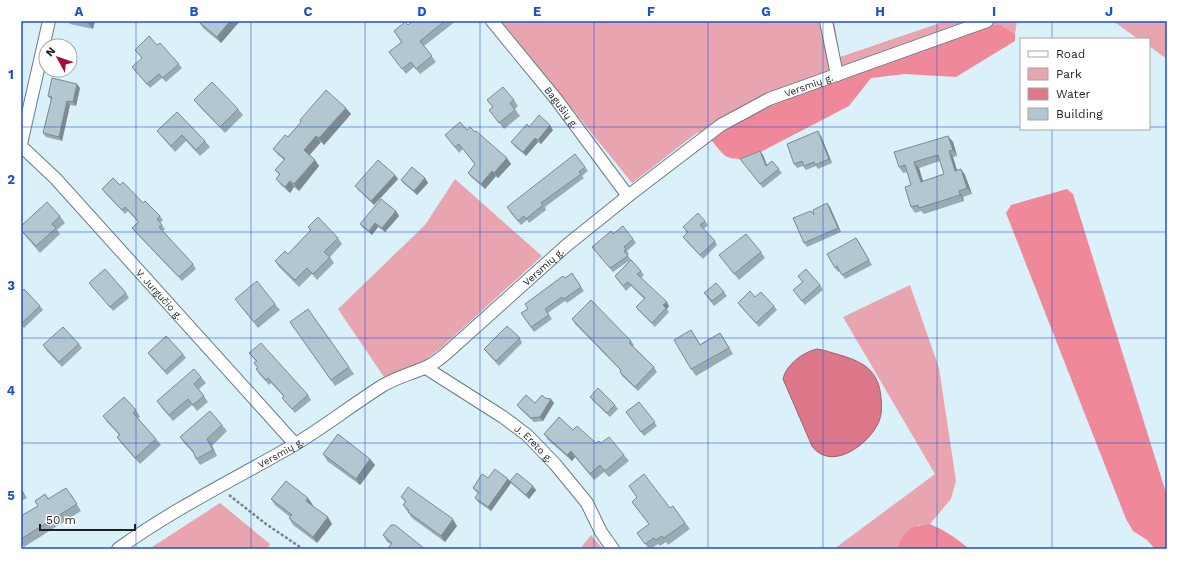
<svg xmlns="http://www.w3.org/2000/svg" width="1188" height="570" font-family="'Work Sans',sans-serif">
	<rect width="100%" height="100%" fill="#dbf1f9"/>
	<path fill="#e8a5af" d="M501,21H834L840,57L946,21H1017L1015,34L1001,25H991L843,75L711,140L698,132L632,183Z
		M1113,21H1167V59L1149,46V39H1138Z
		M455,179L542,256L442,347L424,361L384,377L338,309L425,225Z
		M910,285L939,368L956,481L951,499L930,524L918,525L901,540L897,549H834L935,474L843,317Z
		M220,503L270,544L267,549H149Z
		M591,535L603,549H580Z"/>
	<path fill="#ef899a" d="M991,25H1001L1015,34V41L956,77L905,74L871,78L849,106L747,159C724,160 725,156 711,140L728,127L814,86Z
		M1067,189L1073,194L1167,496V549H1155L1147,540L1133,531L1126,519L1006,213L1011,205Z
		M930,524C944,530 958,539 969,549H897C904,531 910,525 930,524Z"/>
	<path fill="#dc788a" stroke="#a25e6c" d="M817,349C825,350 832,353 840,355C864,362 879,371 881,398C882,408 882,418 876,427C865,447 830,471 812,446L783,379C786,365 803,352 817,349Z"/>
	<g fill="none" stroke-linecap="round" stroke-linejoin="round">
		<defs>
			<g id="street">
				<path id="s1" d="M492,21L556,99L628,196"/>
				<path d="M826,21L837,75"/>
				<path d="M21,144L49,21"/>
				<path id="s2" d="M21,146L56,179L295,444"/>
				<path id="s3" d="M426,368L503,417L527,435L555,464L587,503L601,532L613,549"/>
				<path id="s4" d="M118,549C173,509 235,479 294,445C324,427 352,405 382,386C395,378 410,374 424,368C437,363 450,350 460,341L567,245L628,196L721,125L769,99L987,21"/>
			</g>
		</defs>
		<use href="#street" stroke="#6a7d85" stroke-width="14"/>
		<path stroke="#748388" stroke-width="2.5" stroke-dasharray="3 2" stroke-linecap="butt" d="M229,495L266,524L303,549"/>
		<use href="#street" stroke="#fff" stroke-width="12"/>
	</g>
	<path fill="#99abb2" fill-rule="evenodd" d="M68,21H95L93,29L70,24Z
		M200,21H240L221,43L203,28L199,22Z
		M413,21H456L424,46L436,62L420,74L414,67L406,74L389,52L401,42L394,31L408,25Z
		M157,45L179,64L182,68L166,82L162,78L150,88L135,71L132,67L142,58L135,50Z
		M80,88L76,106L70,105L62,141L46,137L43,133L51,100L48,96Z
		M194,100L238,109L243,115L225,133L199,106Z
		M487,100H514L518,106L515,109L520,116L504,129L489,110L493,107Z
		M177,112L205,141L210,147L200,156L186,141L175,152L162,137L157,131Z
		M351,114L324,145L321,142L309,155L315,160L319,166L299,191L294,187L290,193L281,185L276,179L279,175L275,170L284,160L278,155L273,149L288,137L301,122L300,120Z
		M529,127L553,130L541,144L538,142L526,156L514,146L511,142Z
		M467,130L475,132L511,164L498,178L496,176L485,189L472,178L468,173L475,165L463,149L459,153L445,135Z
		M821,136L832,163L818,169L816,166L806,170L803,166L797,168L794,164Z
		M948,136L953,142L957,156L953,157L957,170L961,169L965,175L972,194L963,197L964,201L924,214L921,211L915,213L911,207V185L907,172L903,173L899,167ZM940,161L944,174L923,181L919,168Z
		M760,151L763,155L767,165L772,161L782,173L763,188L743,163Z
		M585,167L588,171L582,176L584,178L545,207L546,210L529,223L527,220L521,225L510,212Z
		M425,178L428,183L417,195L404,184L401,180Z
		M398,179L374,205L358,190L355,186Z
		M120,185L160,216L163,220L160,223L165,229L163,231L193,264L196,269L182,281L135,232L132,228L138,222L128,211L125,214L105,193L102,189Z
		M827,203L830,207L841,232L807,247L804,243Z
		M396,211L399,216L385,232L378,227L372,235L363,228L360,224Z
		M60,216L65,223L57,230L60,234L40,253L21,231V226Z
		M705,221L708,225L704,229L715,241L717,245L703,259L686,241L683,237L687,233L683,227Z
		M308,227L338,238L342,244L330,257L334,263L317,280L312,274L299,287L279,267L275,261L288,254L310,231Z
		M613,234L633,239L636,243L627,251L629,254L627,255L644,275L641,278L669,306L667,309L669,312L655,327L639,311L636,307L644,299L631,286L626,291L615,276L630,260L613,272L592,247Z
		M859,242L872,265L845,279L840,271L838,272L835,268Z
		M761,252L765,258L739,280L719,255Z
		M572,273L584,291L567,303L565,301L548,313L552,319L534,332L521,313L528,309L565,278Z
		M798,276L820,285L823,290L805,305L793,290L802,282Z
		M89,283L126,293L129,298L113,311Z
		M21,292L40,306L43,310L24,328L21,325Z
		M724,292L727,296L714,306L704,293Z
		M755,297L774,306L777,310L759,327L741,307L738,303Z
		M235,299L275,304L280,310L258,328Z
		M308,309L354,374L335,386L290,322Z
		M572,319L631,341L634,345L633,346L654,367L657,372L638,391L622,376L620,372L621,371L575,324Z
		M691,330L700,344L720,333L733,354L696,376L691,369Z
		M520,338L522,343L499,366L487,353L484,349Z
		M79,344L82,348L62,367L46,350L43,345Z
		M148,353L183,354L186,358L167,375L151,357Z
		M249,353L308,395L311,400L295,413L282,398L284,397L271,383L269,385L259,374L256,369L258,368L254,363L256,362Z
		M201,377L206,383L199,389L208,402L197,411L192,405L173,421L161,407L157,401Z
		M590,397L615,405L618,409L610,417L593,401Z
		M545,398L554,403L543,421L534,422L520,409L517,405L535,403Z
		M639,402L657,426L644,436L626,412Z
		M136,410L140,417L138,418L156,439L161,445L140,464L121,443L117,437L119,435L107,422L103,416Z
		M222,425L227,431L212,446L217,456L200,465L196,459L194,454L185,444L180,437Z
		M573,430L596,443H601L624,455L629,461L609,477L604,472L594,480L575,457L572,461L548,440L544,434Z
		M323,454L370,459L375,465L360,485L327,461Z
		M488,478L508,479L510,481L536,490L529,499L513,485L511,483L491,511L478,502L475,498L478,493L476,492L473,488Z
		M629,486L670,508L673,506L690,529L668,545L666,542L660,546L658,544L651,549H649L637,533L649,524L632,502L637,498Z
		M21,488L27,498L21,501Z
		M45,494L49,499L71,494L81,511L24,547L21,543V516L38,506Z
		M401,497L457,526L445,542L412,518L403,505L405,502Z
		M271,499L313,505H312L332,524L317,543L293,525L289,518L290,517L275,505Z
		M383,535L425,549H390L389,547L391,544L387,542Z"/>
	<path fill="#7d8b91" d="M89,21H95L93,29L88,23Z
		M230,21H240L221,43L217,37Z
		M77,84L80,88L76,106L73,102Z
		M67,101L70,105L62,141L59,137Z
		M346,108L351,114L324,145L319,138Z
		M550,125L553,130L541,144L538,140Z
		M818,131L821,136L832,163L829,159Z
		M316,136L321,142L308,157L304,150Z
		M948,136L953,142L957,156L953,150Z
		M535,138L538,142L526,156L523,152Z
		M760,151L763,155L769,170L766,166Z
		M949,151L953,157L959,177L955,171Z
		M507,158L511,164L498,178L494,173Z
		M315,160L319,166L299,191L294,184Z
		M914,162L919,168L925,188L921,182Z
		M961,169L965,175L972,194L967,188Z
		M492,171L496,176L485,189L481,184Z
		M395,175L398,179L374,205L371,201Z
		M425,178L428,183L417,195L414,191Z
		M290,181L294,187L290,193L285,187Z
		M959,191L963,197L964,201L960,195Z
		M827,203L830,207L841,232L838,228Z
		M396,211L399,216L385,232L382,228Z
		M375,223L378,227L372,235L369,231Z
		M856,238L859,242L872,265L869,260Z
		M667,302L669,306L667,309L663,305Z
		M720,333L724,339L733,354L729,348Z
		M551,399L554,403L543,421L540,417Z
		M207,439L212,446L217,456L213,450Z
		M571,451L575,457L572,461L567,455Z
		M370,459L375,465L360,485L356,479Z
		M508,479L511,483L491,511L488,507Z
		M533,486L536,490L529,499L526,495Z
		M308,498L313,505L311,507L306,501Z
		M328,517L332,524L317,543L313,537Z
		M453,519L457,526L445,542L441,536Z"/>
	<path fill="#b2c7cf" stroke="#7d8b91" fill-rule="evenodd" d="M80,21H89L88,23Z
		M200,21H230L217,37L199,22Z
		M413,21H445L420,41L432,56L416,69L411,62L402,69L389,52L402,42L394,31L405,22L408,25Z
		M149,36L157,45L160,43L179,64L163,78L159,74L147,84L132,67L142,58L135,50Z
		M52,78L77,84L73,102L67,101L59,137L43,133L52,97L48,96Z
		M212,82L238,109L220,127L194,100Z
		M503,87L514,100L510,103L515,110L499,123L489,110L493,107L487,100Z
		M326,90L346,108L319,138L316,136L304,150L315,160L294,184L290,181L285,187L276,179L280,174L275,170L285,159L273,149L285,135L288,137L301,122L300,120Z
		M177,112L205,141L196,150L182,135L171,146L157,131Z
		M539,115L550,125L538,140L535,138L523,152L511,142L527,124L529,127Z
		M460,122L467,130L470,127L475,132L476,131L507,158L494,173L492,171L481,184L468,173L475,164L459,144L455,147L445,135Z
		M818,131L829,159L815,165L814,162L804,166L802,161L794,164L787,144Z
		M948,136L953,150L949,151L955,171L961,169L967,188L959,191L960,195L919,208L918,205L911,207L905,187L911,185L905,165L899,167L894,152ZM938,155L944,174L921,182L914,162Z
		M760,151L766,166L772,161L779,169L760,184L740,159Z
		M575,154L585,167L579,172L581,174L541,203L543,205L526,219L524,216L518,221L507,207Z
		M378,160L395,175L371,201L355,186Z
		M412,167L425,178L414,191L401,180Z
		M113,178L120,185L123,182L143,203L145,201L160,216L157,219L162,225L159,227L193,264L179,277L132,228L139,222L125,207L122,210L102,189Z
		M381,199L396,211L382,228L375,223L369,231L360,224Z
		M47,202L60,216L52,224L56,228L36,246L21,230V226Z
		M827,203L838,228L804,243L793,218L811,211L814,215L813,210Z
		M698,213L705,221L700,225L715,241L700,255L683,237L688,232L683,227Z
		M318,217L338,238L324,252L330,257L313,274L307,268L295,280L275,261L285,251L288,254L311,230L308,227Z
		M623,226L633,239L624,247L626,249L624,251L628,256L610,268L592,247L611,231L613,234Z
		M746,234L761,252L734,274L719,255Z
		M856,238L869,260L842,275L837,266L835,268L827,254Z
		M631,260L641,271L637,274L667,302L663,305L666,308L652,323L636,307L645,298L628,282L623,286L615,276Z
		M105,269L126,293L110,307L89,283Z
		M806,269L820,285L802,301L793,290L803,282L798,276Z
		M572,273L581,287L564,299L562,297L545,309L549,315L531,327L521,313L528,309L525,304L563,276L565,278Z
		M257,281L275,304L254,322L235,299Z
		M716,283L724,292L712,301L704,293Z
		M24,289L40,306L21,324V292Z
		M750,291L755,297L761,292L774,306L756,323L738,303Z
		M591,300L631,341L629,343L654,367L635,387L620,372L621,370L572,319Z
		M308,309L349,367L331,380L290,322Z
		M507,326L520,338L496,361L484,349Z
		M63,327L79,344L59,362L43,345Z
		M691,330L700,345L720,333L729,348L691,369L674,340Z
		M166,336L183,354L165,371L148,353Z
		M261,343L308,395L292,409L282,398L284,396L268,378L266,380L256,369L258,368L254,363L257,361L249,353Z
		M194,369L201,377L194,384L204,396L193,405L188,399L169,415L157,401Z
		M598,388L615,405L607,413L590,397Z
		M526,395L535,403L542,395L545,398L551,399L540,417L531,418L517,405Z
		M124,397L136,410L133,413L156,439L135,458L117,437L120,435L103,416Z
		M639,402L655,422L641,432L626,412Z
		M210,411L222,425L207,439L213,450L196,459L193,451L180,437Z
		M559,417L573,430L577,426L596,443L599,441L601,443L609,437L624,455L605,471L600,465L590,474L571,451L567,455L544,434Z
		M338,434L370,459L356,479L323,454Z
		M495,469L508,479L488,507L475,498L479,492L473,488L482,474L488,478Z
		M517,473L533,486L526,495L510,481Z
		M644,474L670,508L673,506L685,523L664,538L662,536L656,540L654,538L645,544L637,533L649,524L632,502L637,497L629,486Z
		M286,481L308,498L306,501L328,517L313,537L289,518L292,515L271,499Z
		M408,487L453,519L441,536L408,512L409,510L403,505L406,501L401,497Z
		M66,488L77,504L21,539V516L38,506L35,501L45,494L48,499Z
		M21,489L24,494L21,495Z
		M391,525H395L425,549H391L389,547L392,543L383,535Z"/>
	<path fill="none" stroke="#1d4ed8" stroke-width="1" stroke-opacity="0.55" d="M136,21V549M251,21V549M365,21V549M480,21V549M594,21V549M708,21V549M823,21V549M937,21V549M1052,21V39M21,127H1021M1149,127H1167M1052,129V549M21,232H1167M21,338H1167M21,443H1167"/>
	<g text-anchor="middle" stroke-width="4" stroke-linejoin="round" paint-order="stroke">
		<g font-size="10" fill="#1a2225" stroke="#fff">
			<text dy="4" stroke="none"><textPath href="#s4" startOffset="837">Versmių g.</textPath></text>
			<text dy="4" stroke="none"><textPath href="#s1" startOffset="111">Bagušių g.</textPath></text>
			<text dy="4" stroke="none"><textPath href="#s4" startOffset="513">Versmių g.</textPath></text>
			<text dy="4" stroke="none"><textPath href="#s2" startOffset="203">V. Jurgučio g.</textPath></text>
			<text dy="4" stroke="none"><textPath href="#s3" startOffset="132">J. Ereto g.</textPath></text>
			<text dy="4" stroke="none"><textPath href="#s4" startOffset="189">Versmių g.</textPath></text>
		</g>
	</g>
	<rect width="1188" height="570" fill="none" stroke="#ffffff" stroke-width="44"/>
	<rect x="1020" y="38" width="130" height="92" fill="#ffffff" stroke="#a3a7a8"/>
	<rect x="1028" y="51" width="20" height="6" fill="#ffffff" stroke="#a3a7a8"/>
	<text x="1056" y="58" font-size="12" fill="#1a2225">Road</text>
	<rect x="1028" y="68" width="20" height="12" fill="#e8a5af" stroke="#a3a7a8"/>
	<text x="1056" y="78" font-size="12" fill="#1a2225">Park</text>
	<rect x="1028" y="88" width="20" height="12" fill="#dc788a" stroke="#a3a7a8"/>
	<text x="1056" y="98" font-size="12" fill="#1a2225">Water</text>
	<rect x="1028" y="108" width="20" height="12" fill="#b2c7cf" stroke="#a3a7a8"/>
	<text x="1056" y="118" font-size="12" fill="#1a2225">Building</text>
	<g transform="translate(58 58) rotate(310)"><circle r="19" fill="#ffffff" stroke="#a3a7a8"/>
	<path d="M0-3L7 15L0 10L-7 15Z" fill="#a40b43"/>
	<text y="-6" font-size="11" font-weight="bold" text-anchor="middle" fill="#1a2225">N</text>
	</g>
	<path d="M40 524v6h95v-6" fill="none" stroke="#1a2225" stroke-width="2"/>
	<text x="46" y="524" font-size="12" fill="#1a2225" stroke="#ffffff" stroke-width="3" paint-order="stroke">50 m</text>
	<rect x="22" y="22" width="1144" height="526" fill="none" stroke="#1d4ed8" stroke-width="1.5"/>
	<g font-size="13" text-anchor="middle" font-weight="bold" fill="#1d4ed8">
		<text x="79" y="16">A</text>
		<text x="194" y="16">B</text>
		<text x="308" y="16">C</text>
		<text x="422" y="16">D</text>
		<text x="537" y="16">E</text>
		<text x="651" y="16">F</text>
		<text x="766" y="16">G</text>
		<text x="880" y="16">H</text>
		<text x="994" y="16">I</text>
		<text x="1109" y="16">J</text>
		<text x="11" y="79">1</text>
		<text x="11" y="184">2</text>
		<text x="11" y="290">3</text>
		<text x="11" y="395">4</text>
		<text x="11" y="500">5</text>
	</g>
</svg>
